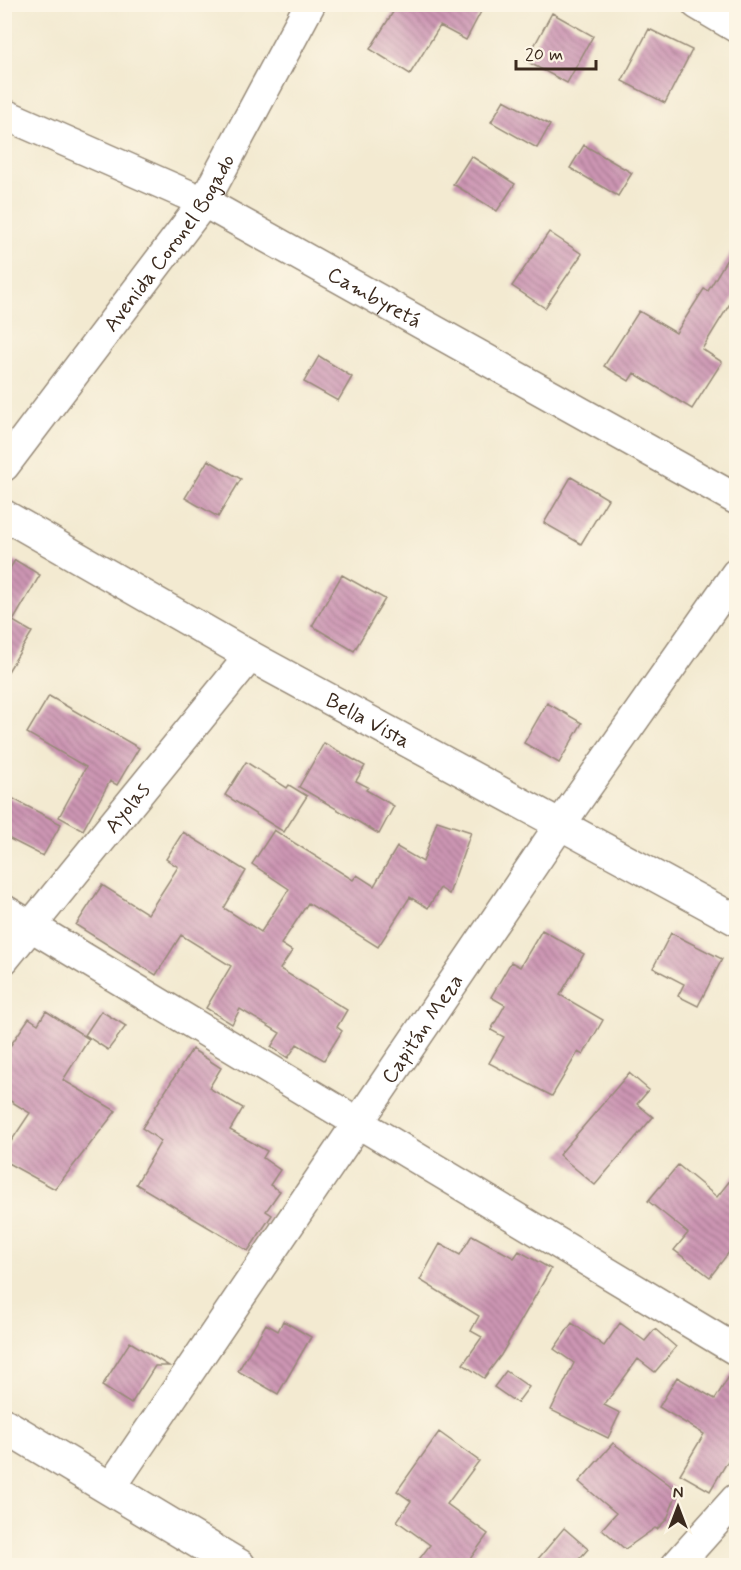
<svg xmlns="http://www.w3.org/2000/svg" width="741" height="1570" font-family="Mynerve,sans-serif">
	<defs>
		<pattern id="building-back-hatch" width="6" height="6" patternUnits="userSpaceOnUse" patternTransform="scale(1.5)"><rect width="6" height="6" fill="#cc95b3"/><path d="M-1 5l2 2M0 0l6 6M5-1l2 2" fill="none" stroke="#a77a91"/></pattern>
	</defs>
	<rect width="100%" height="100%" fill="#fcf5e5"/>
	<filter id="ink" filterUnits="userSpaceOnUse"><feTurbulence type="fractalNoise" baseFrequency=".0167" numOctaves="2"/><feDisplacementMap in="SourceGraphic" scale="12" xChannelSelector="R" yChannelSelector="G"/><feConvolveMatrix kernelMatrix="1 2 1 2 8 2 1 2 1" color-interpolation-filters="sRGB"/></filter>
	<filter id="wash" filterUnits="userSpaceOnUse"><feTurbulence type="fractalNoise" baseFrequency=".008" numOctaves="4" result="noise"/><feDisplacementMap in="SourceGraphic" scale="24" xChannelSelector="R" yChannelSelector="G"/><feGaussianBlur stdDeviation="1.35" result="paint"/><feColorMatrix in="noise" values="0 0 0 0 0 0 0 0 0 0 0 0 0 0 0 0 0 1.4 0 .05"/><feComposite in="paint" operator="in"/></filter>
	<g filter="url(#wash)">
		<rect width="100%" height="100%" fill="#f3ead1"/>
		<g id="blocks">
			<path fill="url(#building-back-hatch)" d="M398,4H485L466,40L440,26L410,74L370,49Z
				M552,13L593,36L567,83L526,61Z
				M649,29L692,50L665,103L622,81Z
				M504,100L550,125L537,148L491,122Z
				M584,145L632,173L618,196L570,168Z
				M471,156L515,184L497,211L453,184Z
				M549,232L582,254L545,308L512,286Z
				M736,244V294L702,349L722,362L692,409L634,373L629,381L604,366L639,311L676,333L704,289L708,291Z
				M319,356L352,377L338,401L304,382Z
				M208,460L241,479L218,517L185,498Z
				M571,477L608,499L581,544L544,523Z
				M15,560L40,575L13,621L32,632L4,678V578Z
				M342,575L385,599L354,651L312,626Z
				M49,696L139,748L117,785L110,781L83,830L59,817L86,767L27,733Z
				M547,703L582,723L559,763L524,743Z
				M324,743L365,766L356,781L368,787L366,790L394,806L379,834L299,787Z
				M246,762L287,788L289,785L307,796L284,832L225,795Z
				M4,794L61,824L43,856L4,836Z
				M437,821L471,832L449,894L440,888L428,908L410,897L378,947L308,903L281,944L292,951L280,969L347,1010L337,1027L342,1031L324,1060L297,1044L288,1058L271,1047L280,1033L240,1009L232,1024L206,1008L231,966L181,935L156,975L76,925L102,885L148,914L178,867L166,859L183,832L246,871L224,908L261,932L289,889L252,864L274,830L353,880L357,875L374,886L397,847L423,862Z
				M542,930L584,954L560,995L603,1020L583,1055L578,1052L552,1096L489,1063L504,1037L491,1030L505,1005L491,997L511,962L520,967Z
				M671,933L722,959L698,1006L678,996L684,984L653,968Z
				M46,1011L89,1039L63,1080L116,1111L55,1189L4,1161V1152L30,1113L4,1097V1055L29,1018L38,1024Z
				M101,1011L126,1026L108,1050L85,1035Z
				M192,1049L221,1068L209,1088L243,1108L230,1130L267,1151L263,1158L280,1170L270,1185L280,1191L266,1211L272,1215L248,1251L136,1184L161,1141L142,1128Z
				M629,1073L649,1090L637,1104L653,1117L595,1185L559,1155Z
				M678,1165L717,1197L736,1173V1243L710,1277L674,1250L688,1233L648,1201Z
				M472,1235L514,1258L519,1251L551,1269L501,1355L484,1378L463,1364L482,1337L471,1331L479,1316L420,1280L440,1244L460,1255Z
				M283,1321L311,1337L278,1394L238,1371L266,1324L278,1331Z
				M572,1323L604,1346L620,1323L645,1341L655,1329L676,1347L655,1372L638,1359L604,1405L620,1413L608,1438L551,1410L574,1363L554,1349Z
				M130,1342L169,1366H155L131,1404L102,1386Z
				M735,1367L736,1463L729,1459L710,1491L680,1474L704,1434L659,1407L677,1377L715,1399Z
				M506,1371L529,1387L517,1403L494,1387Z
				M439,1432L479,1461L447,1504L488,1534L465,1566H414L430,1545L397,1521L411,1501L397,1491Z
				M613,1443L678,1491L667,1519L657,1529L655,1528L625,1549L602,1529L616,1513L579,1482Z
				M564,1528L588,1549L573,1566H532Z"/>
		</g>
	</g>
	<g filter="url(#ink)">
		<use href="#blocks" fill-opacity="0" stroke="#978a78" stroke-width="1.5"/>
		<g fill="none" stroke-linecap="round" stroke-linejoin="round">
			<defs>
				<g id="minor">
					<path d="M697,4L736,27"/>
					<path id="s1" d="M4,114L204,202L736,499"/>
					<path id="s2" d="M4,466L204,202L310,4"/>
					<path id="s3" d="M4,515L250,656L736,920"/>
					<path d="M4,910L736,1350"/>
					<path id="s4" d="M4,959L250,656"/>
					<path id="s5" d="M111,1487L560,825L736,574"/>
					<path d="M676,1566L736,1499"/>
				</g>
				<path id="secondary" d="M4,1425L239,1566"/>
			</defs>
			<use href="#minor" stroke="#978a78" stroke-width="33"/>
			<use href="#secondary" stroke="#978a78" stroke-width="36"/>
			<use href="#minor" stroke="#fff" stroke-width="30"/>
			<use href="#secondary" stroke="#fff" stroke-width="33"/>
		</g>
	</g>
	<g text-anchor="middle" stroke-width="5" stroke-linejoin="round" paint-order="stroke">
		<g font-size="21" fill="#3b2a1e" stroke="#fcf5e5">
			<text dy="7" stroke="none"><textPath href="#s2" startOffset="278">Avenida Coronel Bogado</textPath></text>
			<text dy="7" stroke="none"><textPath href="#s1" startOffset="414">Cambyretá</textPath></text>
			<text dy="7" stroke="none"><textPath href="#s3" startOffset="418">Bella Vista</textPath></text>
			<text dy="7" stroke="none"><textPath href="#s4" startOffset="195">Ayolas</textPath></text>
			<text dy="7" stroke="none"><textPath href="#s5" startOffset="554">Capitán Meza</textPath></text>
		</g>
	</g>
	<rect width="741" height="1570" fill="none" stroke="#fcf5e5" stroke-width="24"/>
	<g transform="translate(678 1507)" stroke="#fcf5e5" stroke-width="4.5" paint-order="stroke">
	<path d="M0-4.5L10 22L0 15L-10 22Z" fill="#3b2a1e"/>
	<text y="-9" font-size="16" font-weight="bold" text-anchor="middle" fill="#3b2a1e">N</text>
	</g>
	<path d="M516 60v9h80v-9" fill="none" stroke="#3b2a1e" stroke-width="3"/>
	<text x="525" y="60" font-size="18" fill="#3b2a1e" stroke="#fcf5e5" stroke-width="4.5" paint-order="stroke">20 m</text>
</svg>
